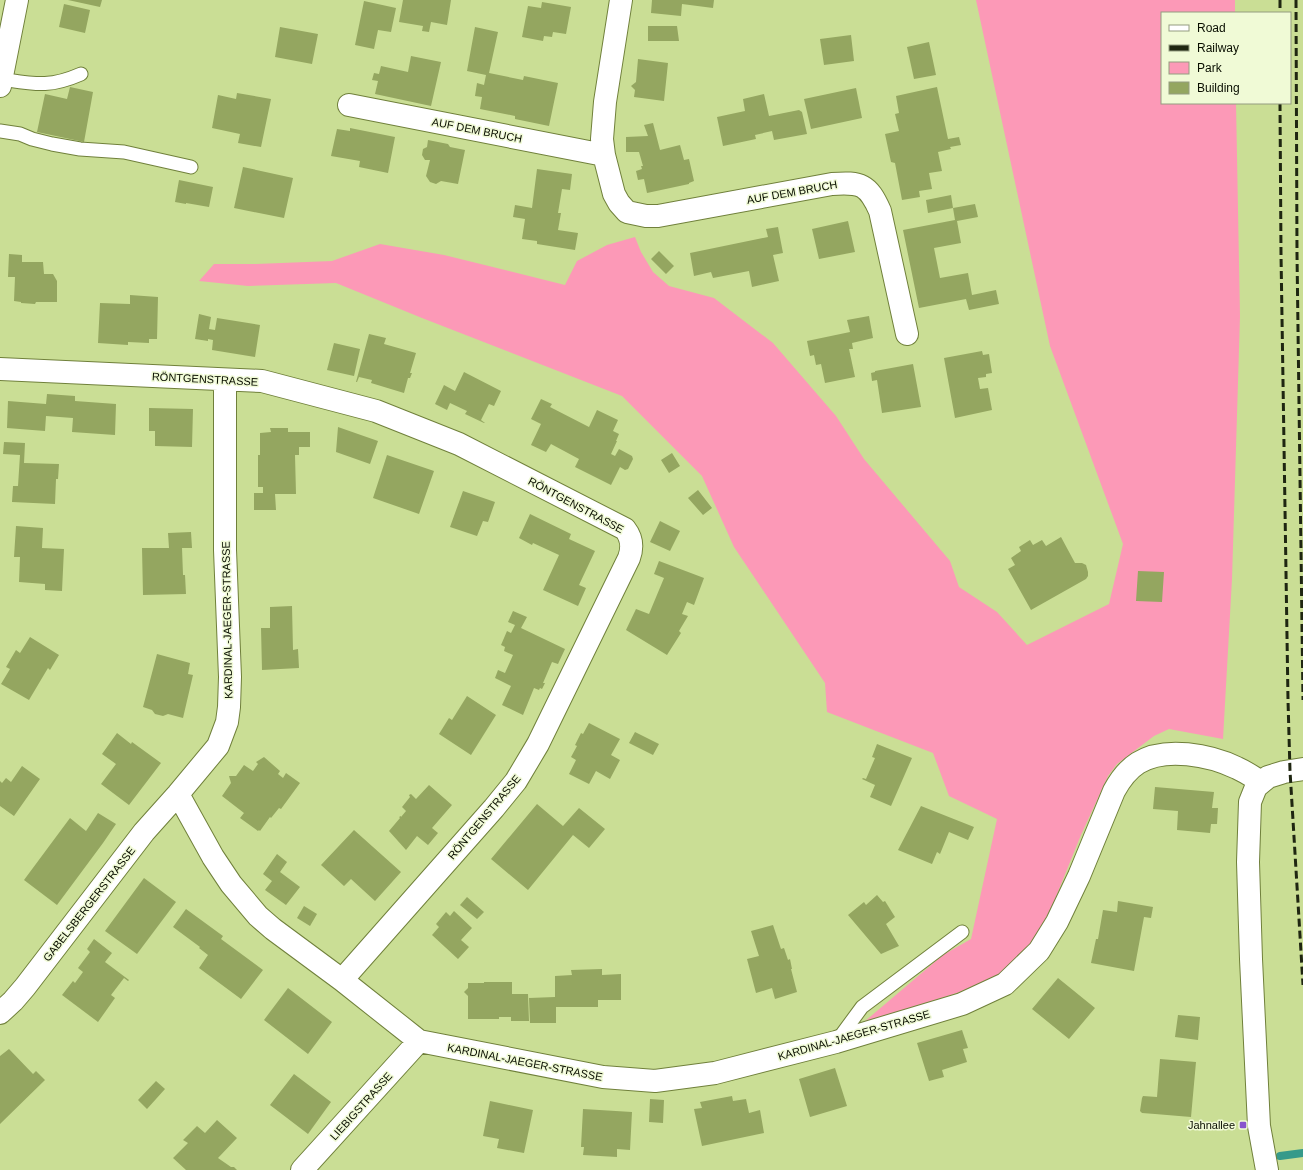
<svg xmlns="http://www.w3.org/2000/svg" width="1303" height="1170" font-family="Arial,sans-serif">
	<rect width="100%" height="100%" fill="#cade95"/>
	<path fill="#fc99b7" d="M976,0H1235V13H1162V103H1236L1240,316L1232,579L1223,739L1169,729L1154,736L1117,764L1108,776L1081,835L1051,909L1025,955L996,976L957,993L864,1022L943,955L971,939L997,819L949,796L933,753L827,712L825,683L734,547L702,476L622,396L422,318L336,283L248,286L199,281L214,264H256L332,261L380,244L444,255L565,285L577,261L607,245L635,237L641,252L653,272L669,286L714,298L773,343L836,416L864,459L950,561L959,587L997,612L1027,645L1109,604L1123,544L1050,346Z"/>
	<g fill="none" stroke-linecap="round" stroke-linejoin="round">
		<path stroke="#369a8a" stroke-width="8" d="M1280,1156L1303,1153"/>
	</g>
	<path fill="#94a660" d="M68,0H102L100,7Z
		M403,0H451L447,25L431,22L429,32L422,31L423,26L399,22Z
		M652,0H714L713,8L682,4L681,16L651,13Z
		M364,1L396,8L391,32L378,30L374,49L355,45Z
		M542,2L571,7L566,34L553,32L552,37L544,36L543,41L522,37L528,6L541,8Z
		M64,4L90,10L85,33L59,27Z
		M648,26H677L679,41H648Z
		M280,27L318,34L312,64L275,57Z
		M475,27L498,32L489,73L523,80L524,76L558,83L549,126L515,119V116L480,109L482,97L475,96L477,83L484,85L486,75L467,71Z
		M851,35L854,61L824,65L820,39Z
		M929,42L936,75L914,79L907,47Z
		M411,56L441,62L431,106L375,94L378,81L372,80L374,73L379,74L381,66L408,72Z
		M638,59L668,63L664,101L634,97L635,90L631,86L636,82Z
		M70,87L93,92L84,142L37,132L45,94L67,99Z
		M937,87L948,139L959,137L961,145L950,147L951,149L938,152L942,171L929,173L932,189L919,191L920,197L902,200L895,163L891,162L885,134L899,131L895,114L899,113L896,96Z
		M856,88L862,118L811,129L804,99Z
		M237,93L271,99L261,147L238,143L240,134L212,128L218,95L236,99Z
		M764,94L769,116L799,110L802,112L807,134L774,140L772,131L755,135L756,139L723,146L717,117L745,111L743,99Z
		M653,123L660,150L680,145L684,160L689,159L694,181L689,183V184L647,193L644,179L638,180L636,171L642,169L641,166H643L639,152H626V137L648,136L644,125Z
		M350,128L395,137L388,173L359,167L360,161L331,156L337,129L350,131Z
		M428,140L448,144L450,147L465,150L458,184L441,181L436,184L430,182L426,176L430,160H425L422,155L423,149L427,147Z
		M243,167L293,178L284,218L234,208Z
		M537,169L572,174L570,190L562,189L558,213H561L558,230L578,233L575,250L537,244V241L522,239L525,219L513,217L515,205L532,208Z
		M179,180L213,187L209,207L186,203V204L175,202Z
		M951,195L953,208L975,204L978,217L957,221L961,243L934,248L940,278L968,273L972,295L996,290L999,304L969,310L966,299L919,308L903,230L955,220L953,208L928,213L926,200Z
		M848,221L855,252L819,259L812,229Z
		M778,227L783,253L773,255L779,281L752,287L749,271L713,278L711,272L694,276L690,253L768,237L766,229Z
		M659,251L674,266L666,274L651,259Z
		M9,254L22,255V262H43L44,274H53L57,281V302H36L35,304L21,303V302L14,301L15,277H8Z
		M130,295L158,297L157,339H149V343L128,342V345L98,343L100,303L130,304Z
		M199,314L211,317L209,329L215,330L217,318L260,325L255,357L212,350L213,340L208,339V341L195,339Z
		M869,316L873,338L852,343L853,349H849L855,377L825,383L821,364L816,365L814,355L810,356L807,341L850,332L847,320Z
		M369,334L386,338L384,344L416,353L410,373H412L410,378H408L404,393L371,383L372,380L359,377L357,382H356Z
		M334,343L360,349L354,376L327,370Z
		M982,351L983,355L989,354L992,373L986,374V377L978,378L980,389L988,388L992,410L955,418L944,358Z
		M913,364L921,407L882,413L877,380L872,381L871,373L875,372V371Z
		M464,372L501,391L494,406L489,404L481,420L485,423H484L465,414L467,411L450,403L447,410L435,404L444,385L455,391Z
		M47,394L75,396V401L116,404L115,435L72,432L73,418L46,416L45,431L7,428L8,401L46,404Z
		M541,399L552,404L550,407L589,427L597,410L618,420L613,431L619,434L616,441H617L611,454L615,456L619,449L632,456L633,459L628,469L625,470L620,467L611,485L575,467L579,459L551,444L546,452L531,445L541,424L531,419Z
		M149,408L193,409L192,447L155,446V431H149Z
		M338,427L378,441L370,464L336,452Z
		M270,428H288V432H310V447H299V455H295L296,494H275L276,510H254V493H263V487H258V455H260V433L271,432Z
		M4,442L25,443L24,463L59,464L58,479H56L55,504L12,502L13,486H18L20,455L3,454Z
		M672,453L680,466L669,473L661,460Z
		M387,455L434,471L419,514L373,498Z
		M698,490L712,508L703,515L688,498Z
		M463,491L495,502L488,522L483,521L477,536L450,527Z
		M530,514L571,534L569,539L595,551L579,585L586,588L578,606L543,590L559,555L533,543L532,545L519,538Z
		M660,521L680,531L670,551L650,542Z
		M16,526L43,528L42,548L64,549L62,591L45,590V584L19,582L20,557H14Z
		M191,532L192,548H182L183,575H185L186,594L143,595L142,548H169L168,533Z
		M1061,537L1075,563H1082L1086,565L1088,572V576L1086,579L1031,610L1008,569L1015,565L1011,558L1021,551L1019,547L1030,540L1033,545L1042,540L1046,546Z
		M659,561L704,578L694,605L687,602L682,614L688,616L679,631L681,633L667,655L626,630L636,609L649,614L664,578L654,574Z
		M1138,571L1164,572L1162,602L1136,601Z
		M292,606L293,650L298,649L299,668L262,670L261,628H270V607Z
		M513,611L527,617L521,628L565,649L558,664L552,662L543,683H545L542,689L540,688L539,690L534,688L523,715L502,705L511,686L495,678L498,670L505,673L513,655L504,651L505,647L501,645L507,631L511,633L515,625L508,622Z
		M30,637L59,655L50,670L48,668L29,700L1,684L10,669L6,667L16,650L20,653Z
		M157,654L190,663L188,674L193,675L183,718L168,714L163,716L155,714L152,710L143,707Z
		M467,696L496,715L471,755L439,734L449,718L452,720Z
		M589,723L620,739L611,755L620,760L610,779L596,771L589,784L569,774L576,760L571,757L577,746L575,745L581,733L583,734Z
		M635,732L659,744L653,755L629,743Z
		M117,733L131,744L132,742L161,763L129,805L101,784L116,764L102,754Z
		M877,744L912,758L891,806L870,797L875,785L862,779L863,778L866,779L875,758L872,757Z
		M264,757L280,771L278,774L283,778L286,773L300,783L281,809L279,808L271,818L270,817L260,831L259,830L258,831L240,818L244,813L222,796L231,783L229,776H236L244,765L253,771L258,764L256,762Z
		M22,766L40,779L14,816L0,806V781L2,783L6,778L11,782Z
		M429,785L452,805L432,828L438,833L428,845L417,836L406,850L389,831L400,818L399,817L401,816V817L406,811L402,807L410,797L409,795L411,794L416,799Z
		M1155,787L1214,792L1212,808H1218L1217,824H1211L1210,833L1177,830L1178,811L1153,809Z
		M537,804L563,826L579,808L605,829L589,848L573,835L528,890L491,859Z
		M921,806L974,827L968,840L949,832L940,854L937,852L932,864L898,850Z
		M98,813L116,824L103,843L57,905L24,880L70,818L86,831Z
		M354,830L401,872L375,901L351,879L344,886L321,865Z
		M277,854L287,862L280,872L300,887L286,905L265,890L272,881L263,874Z
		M144,878L176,902L137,954L105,931Z
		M877,895L883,902L885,901L895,917L886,924L899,946L881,954L848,915L864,902L866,905Z
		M467,897L484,912L477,919L460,905Z
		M1118,901L1153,907L1151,918L1144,917L1134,971L1091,963L1096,939H1098L1103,910L1117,912Z
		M304,906L317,914L310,926L297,918Z
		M186,909L223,936L221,939L263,970L241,999L199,968L208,955L199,948L200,947L173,927Z
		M454,911L472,928L461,940L469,947L458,959L432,935L439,927L436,924L446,912L450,916Z
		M773,925L781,949L784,948L788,960L790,959L792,969H791L797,992L775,999L772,988L756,993L747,959L759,956L751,931Z
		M94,939L112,953L105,962L129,980L128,981L124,978L111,995L115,998L98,1022L62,995L73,981L75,983L83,972L78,968L90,952L87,949Z
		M602,969V975L621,974V1000H598V1007H556V1023H530L529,998L555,997V976L572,975L571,970Z
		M1058,978L1095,1008L1069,1039L1032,1009Z
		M484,982H512V994H528L529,1021H511V1017H499V1019H468V996L464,992L468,988V983H484Z
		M288,988L332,1022L308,1054L264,1020Z
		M1178,1015L1200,1017L1198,1040L1175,1037Z
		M962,1030L968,1048L963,1049L967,1062L942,1070L944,1077L929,1081L917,1043Z
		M9,1049L33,1074L36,1071L45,1080L0,1124V1056Z
		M1160,1059L1196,1062L1191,1117L1155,1114L1142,1113L1140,1111L1142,1098L1143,1096L1157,1097Z
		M835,1068L847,1106L810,1117L799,1079Z
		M294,1074L331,1102L308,1134L270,1105Z
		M156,1081L165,1089L147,1109L138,1100Z
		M732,1096L733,1101L746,1099L749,1113L760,1110L764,1133L702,1146L694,1109L702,1108L700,1102Z
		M650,1099L664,1100L663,1123L649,1122Z
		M490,1101L533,1110L524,1153L497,1148L499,1139L483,1136Z
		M583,1109L632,1112L630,1150L617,1149V1157L583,1155L584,1147H581Z
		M217,1120L237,1138L218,1158L231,1167H234L237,1170H186L173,1158L188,1143L183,1140L197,1126L205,1133Z"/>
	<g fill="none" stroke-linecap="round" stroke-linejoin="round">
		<defs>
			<path id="lane" d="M1,79C35,84 49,88 81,74
				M0,131L20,134L32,139L52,144L80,149L124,152L191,167
				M837,1041L862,1007L962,932"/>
			<path id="street" d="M621,0L605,102L602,139L604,155L614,194L619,203L627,212L646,216H658L832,184C861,182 868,184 880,211L907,334
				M0,86L17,0
				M349,105L604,155
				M0,369L262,381L376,411L459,444L625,529C632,538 633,547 629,558L538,744L516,781L494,808L342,980
				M178,794L213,857L231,884L258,916L273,929L342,980L419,1041L603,1077L655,1081L715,1073L836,1042L962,1004L1005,984L1039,951L1057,922L1079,876L1114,791C1120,780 1127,770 1138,763C1165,746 1210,755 1237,768C1246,772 1253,777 1261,782
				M0,1013L13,1001L25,987L144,832L178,794L218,746L227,722L229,707L230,677L225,550V380
				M302,1170L419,1041
				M1267,1170L1259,1126L1251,959L1248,862L1250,802L1256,787L1268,777L1284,772L1303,769"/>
		</defs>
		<use href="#lane" stroke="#70803b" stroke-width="15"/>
		<use href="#street" stroke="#70803b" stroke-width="24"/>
		<use href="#lane" stroke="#fff" stroke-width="13"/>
		<use href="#street" stroke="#fff" stroke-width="22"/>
		<path stroke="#1f2611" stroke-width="3" stroke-dasharray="8 4" stroke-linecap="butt" d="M1280,0V13
			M1296,0L1297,254L1303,700
			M1280,103L1281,254L1288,700L1290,771L1303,985"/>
	</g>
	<rect fill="#8854cd" stroke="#f0fad6" stroke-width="1.5" x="1239" y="1121" width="8" height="8" rx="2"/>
	<g text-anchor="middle" stroke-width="3" stroke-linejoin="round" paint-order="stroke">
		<g font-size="11" fill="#090e00" stroke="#f0fad6">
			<text transform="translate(477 130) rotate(11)" y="4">AUF DEM BRUCH</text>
			<text transform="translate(792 192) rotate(-10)" y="4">AUF DEM BRUCH</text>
			<text transform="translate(205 379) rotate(3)" y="4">RÖNTGENSTRASSE</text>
			<text transform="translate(576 505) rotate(28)" y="4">RÖNTGENSTRASSE</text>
			<text transform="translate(227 620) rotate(-91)" y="4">KARDINAL-JAEGER-STRASSE</text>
			<text transform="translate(484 817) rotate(-50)" y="4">RÖNTGENSTRASSE</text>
			<text transform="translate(89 904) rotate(-52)" y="4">GABELSBERGERSTRASSE</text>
			<text transform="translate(854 1035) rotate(-16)" y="4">KARDINAL-JAEGER-STRASSE</text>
			<text transform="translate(525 1062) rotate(11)" y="4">KARDINAL-JAEGER-STRASSE</text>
			<text transform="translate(361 1106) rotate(-48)" y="4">LIEBIGSTRASSE</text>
		</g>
		<g font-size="11" fill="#090e00" stroke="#f0fad6" text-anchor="end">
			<text x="1235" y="1129">Jahnallee</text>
		</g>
	</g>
	<rect x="1161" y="12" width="130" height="92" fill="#f0fad6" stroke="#949c80"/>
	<rect x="1169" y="25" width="20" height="6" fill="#ffffff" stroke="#949c80"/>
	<text x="1197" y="32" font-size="12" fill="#090e00">Road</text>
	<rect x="1169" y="45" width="20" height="6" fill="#1f2611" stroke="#949c80"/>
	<text x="1197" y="52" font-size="12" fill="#090e00">Railway</text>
	<rect x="1169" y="62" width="20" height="12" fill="#fc99b7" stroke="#949c80"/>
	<text x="1197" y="72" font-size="12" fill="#090e00">Park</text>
	<rect x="1169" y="82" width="20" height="12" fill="#94a660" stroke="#949c80"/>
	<text x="1197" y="92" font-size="12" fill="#090e00">Building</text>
</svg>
